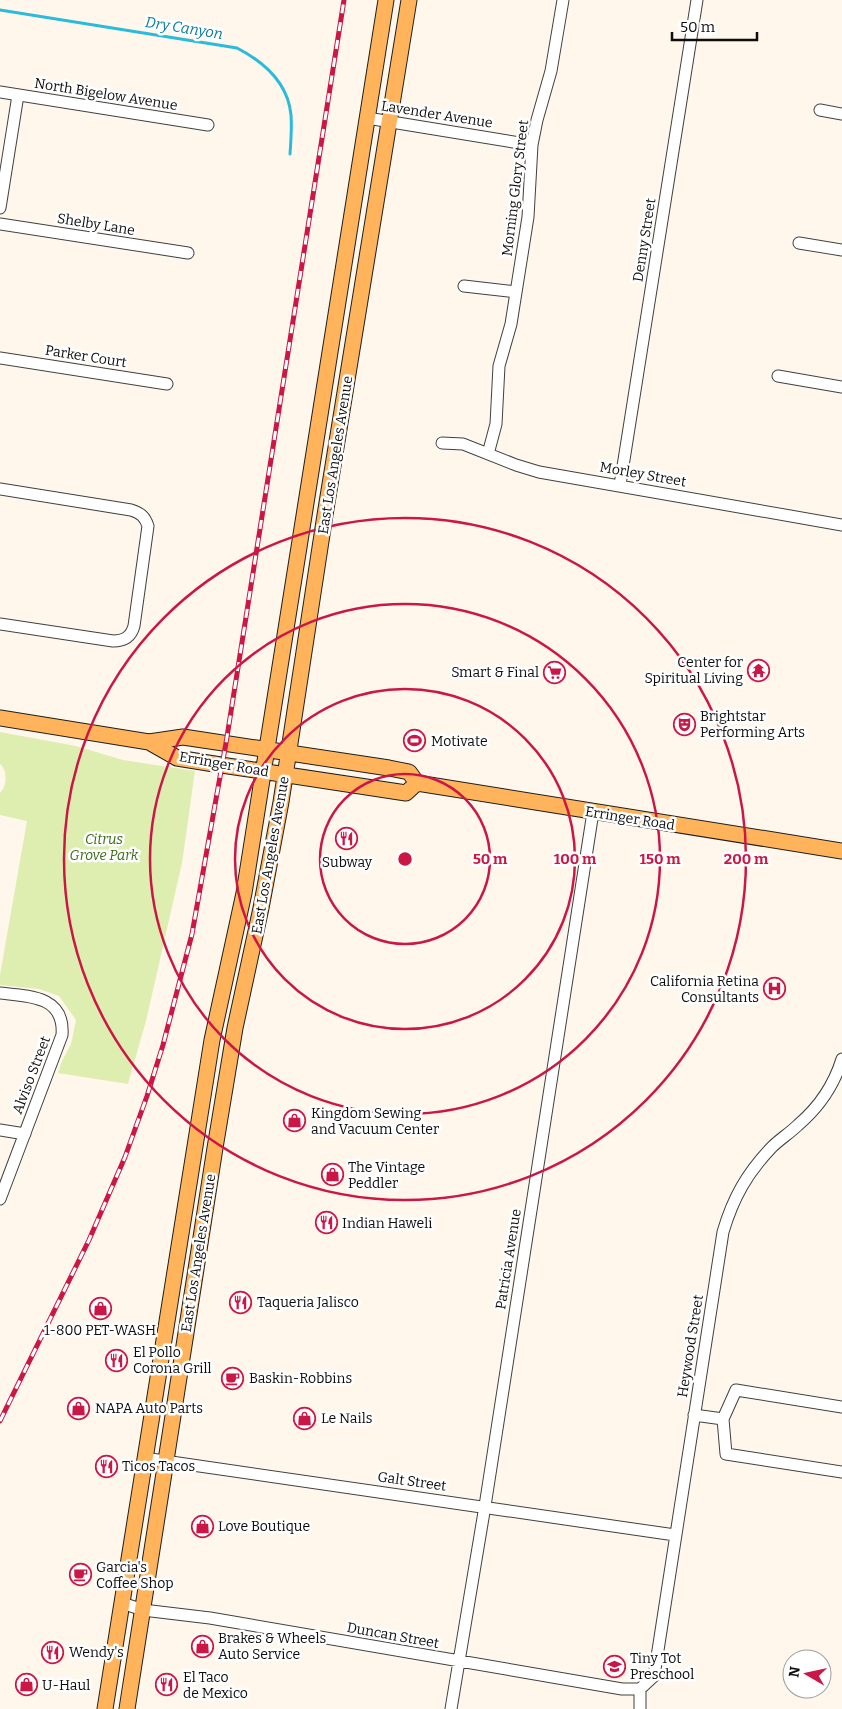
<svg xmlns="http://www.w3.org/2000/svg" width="842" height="1709" font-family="Bitter,serif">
	<rect width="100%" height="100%" fill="#fff7ec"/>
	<path fill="#deeeb1" d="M0,732L76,746L123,760L195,771L182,863L146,1021L128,1084L58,1073L61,1063L71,1044L76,1020L59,996L39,989L0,985V975L27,821L0,815V793C7,786 8,771 0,764Z"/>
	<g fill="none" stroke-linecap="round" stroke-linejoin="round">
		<path stroke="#2abbdb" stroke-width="3" d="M0,10L237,48C264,62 288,83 291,115C292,128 291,141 290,154"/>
		<defs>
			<path id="minor" d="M0,92L208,125
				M820,110L842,114
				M367,118L532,145
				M0,208L18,95
				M0,224L188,253
				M799,243L842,250
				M464,286L516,292
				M0,358L167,384
				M778,376L842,387
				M442,443L463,444L516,465L539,472L842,525
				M488,454L496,424L499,366L511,324L528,217L532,145L537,120L551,71L563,0
				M620,485L697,0
				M0,489L131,510C141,513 145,517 148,526L134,626C131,637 124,641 113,641L0,624
				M0,993C29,996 65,996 62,1035L0,1199
				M0,1130L25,1134
				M842,1407L736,1390L723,1419L726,1454L842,1472
				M694,1415L723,1419
				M144,1458L675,1535
				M122,1603L143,1610L210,1618L622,1689H640L654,1676L723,1232C733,1198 747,1173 772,1147C780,1139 790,1133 798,1125C818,1108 834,1085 842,1059
				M640,1689V1709
				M451,1709L485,1506L593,812"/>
			<path id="major" d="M0,718L149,742L183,737L389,768L409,772L417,783L842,851
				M149,742L177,758L208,763L406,793L417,783
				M105,1709L212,1040L244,893L386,0
				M127,1709L215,1148L235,1028L261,908L281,802L325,515L409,0"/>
		</defs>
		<use href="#minor" stroke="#404040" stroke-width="13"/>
		<use href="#major" stroke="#1e1e1e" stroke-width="17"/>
		<use href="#minor" stroke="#fff" stroke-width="11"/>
		<use href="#major" stroke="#ffb45c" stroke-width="15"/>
		<defs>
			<path id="rail" d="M0,1421L89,1240L125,1157L147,1096L163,1045L192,934L226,743L344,0"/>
		</defs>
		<use href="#rail" stroke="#cb1746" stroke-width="5"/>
		<use href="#rail" stroke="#fff" stroke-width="3" stroke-dasharray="9" stroke-linecap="butt"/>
	</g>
	<g fill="none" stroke="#cb1746" stroke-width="2.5">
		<circle cx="405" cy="859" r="85"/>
		<circle cx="405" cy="859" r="170"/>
		<circle cx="405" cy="859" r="255"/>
		<circle cx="405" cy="859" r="341"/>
	</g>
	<defs>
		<symbol id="temple-ring" viewBox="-11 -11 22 22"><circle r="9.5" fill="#fff" stroke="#cb1746" stroke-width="1.5"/><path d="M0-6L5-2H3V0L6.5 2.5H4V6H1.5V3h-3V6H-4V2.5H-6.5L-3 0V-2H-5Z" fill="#cb1746"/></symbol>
		<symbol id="supermarket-ring" viewBox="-11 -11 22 22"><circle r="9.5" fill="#fff" stroke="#cb1746" stroke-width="1.5"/><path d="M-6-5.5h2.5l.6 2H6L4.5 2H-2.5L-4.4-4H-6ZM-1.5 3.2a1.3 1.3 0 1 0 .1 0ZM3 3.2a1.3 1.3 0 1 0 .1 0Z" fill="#cb1746"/></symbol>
		<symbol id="theatre-ring" viewBox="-11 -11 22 22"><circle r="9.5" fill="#fff" stroke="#cb1746" stroke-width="1.5"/><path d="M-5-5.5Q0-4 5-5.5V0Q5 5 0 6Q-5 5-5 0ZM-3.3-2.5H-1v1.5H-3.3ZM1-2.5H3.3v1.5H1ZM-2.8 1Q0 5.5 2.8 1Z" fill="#cb1746"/></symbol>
		<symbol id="stadium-ring" viewBox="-11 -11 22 22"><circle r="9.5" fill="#fff" stroke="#cb1746" stroke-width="1.5"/><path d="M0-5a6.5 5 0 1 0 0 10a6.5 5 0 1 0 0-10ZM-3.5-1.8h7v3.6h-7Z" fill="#cb1746"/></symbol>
		<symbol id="restaurant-ring" viewBox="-11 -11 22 22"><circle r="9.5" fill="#fff" stroke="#cb1746" stroke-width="1.5"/><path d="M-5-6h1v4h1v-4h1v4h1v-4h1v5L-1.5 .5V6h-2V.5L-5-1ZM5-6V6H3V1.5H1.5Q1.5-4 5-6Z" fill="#cb1746"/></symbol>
		<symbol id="hospital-ring" viewBox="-11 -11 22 22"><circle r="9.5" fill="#fff" stroke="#cb1746" stroke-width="1.5"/><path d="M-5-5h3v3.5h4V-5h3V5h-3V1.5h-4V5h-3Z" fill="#cb1746"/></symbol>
		<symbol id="shop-ring" viewBox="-11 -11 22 22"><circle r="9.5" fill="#fff" stroke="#cb1746" stroke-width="1.5"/><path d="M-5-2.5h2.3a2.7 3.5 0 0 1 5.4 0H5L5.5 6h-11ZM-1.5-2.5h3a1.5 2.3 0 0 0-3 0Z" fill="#cb1746"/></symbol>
		<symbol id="cafe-ring" viewBox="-11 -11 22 22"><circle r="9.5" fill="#fff" stroke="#cb1746" stroke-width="1.5"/><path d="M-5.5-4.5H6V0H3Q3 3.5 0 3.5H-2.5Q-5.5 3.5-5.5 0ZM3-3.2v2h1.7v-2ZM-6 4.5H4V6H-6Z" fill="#cb1746"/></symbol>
		<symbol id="school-ring" viewBox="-11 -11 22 22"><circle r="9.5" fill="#fff" stroke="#cb1746" stroke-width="1.5"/><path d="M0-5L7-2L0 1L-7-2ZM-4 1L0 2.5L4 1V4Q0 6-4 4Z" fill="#cb1746"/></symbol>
	</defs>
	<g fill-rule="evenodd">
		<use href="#temple-ring" x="746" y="658" width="25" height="25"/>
		<use href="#supermarket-ring" x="542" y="660" width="25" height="25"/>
		<use href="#theatre-ring" x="672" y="712" width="25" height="25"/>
		<use href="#stadium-ring" x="402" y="728" width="25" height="25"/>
		<use href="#restaurant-ring" x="334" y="826" width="25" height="25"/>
		<use href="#hospital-ring" x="762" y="976" width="25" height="25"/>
		<use href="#shop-ring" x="282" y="1108" width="25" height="25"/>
		<use href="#shop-ring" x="320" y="1162" width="25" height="25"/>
		<use href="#restaurant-ring" x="314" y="1210" width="25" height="25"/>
		<use href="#restaurant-ring" x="228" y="1290" width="25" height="25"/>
		<use href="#shop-ring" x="88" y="1296" width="25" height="25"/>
		<use href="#restaurant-ring" x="104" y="1348" width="25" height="25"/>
		<use href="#cafe-ring" x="220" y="1366" width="25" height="25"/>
		<use href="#shop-ring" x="66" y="1396" width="25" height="25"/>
		<use href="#shop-ring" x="292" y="1406" width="25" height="25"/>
		<use href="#restaurant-ring" x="94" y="1454" width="25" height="25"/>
		<use href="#shop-ring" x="190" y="1514" width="25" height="25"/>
		<use href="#cafe-ring" x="68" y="1562" width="25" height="25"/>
		<use href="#shop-ring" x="190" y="1634" width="25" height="25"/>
		<use href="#restaurant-ring" x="40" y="1640" width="25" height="25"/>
		<use href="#school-ring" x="602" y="1654" width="25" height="25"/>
		<use href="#shop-ring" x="14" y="1672" width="25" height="25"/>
		<use href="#restaurant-ring" x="154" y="1672" width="25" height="25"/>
	</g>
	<g text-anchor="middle" stroke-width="5" stroke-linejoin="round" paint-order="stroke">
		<g font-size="14" fill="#0d0d0d" stroke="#fff">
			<text transform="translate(106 94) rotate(9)" y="5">North Bigelow Avenue</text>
			<text transform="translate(437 114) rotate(9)" y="5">Lavender Avenue</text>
			<text transform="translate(515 188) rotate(-83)" y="5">Morning Glory Street</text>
			<text transform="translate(96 224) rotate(9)" y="5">Shelby Lane</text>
			<text transform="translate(644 240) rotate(-81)" y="5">Denny Street</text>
			<text transform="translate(86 356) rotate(9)" y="5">Parker Court</text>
			<text transform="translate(335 455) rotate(-81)" y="5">East Los Angeles Avenue</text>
			<text transform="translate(643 474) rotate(10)" y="5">Morley Street</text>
			<text transform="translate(224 764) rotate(10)" y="5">Erringer Road</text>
			<text transform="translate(630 818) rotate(9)" y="5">Erringer Road</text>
			<text transform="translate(270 855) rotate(-80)" y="5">East Los Angeles Avenue</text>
			<text transform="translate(31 1075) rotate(-69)" y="5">Alviso Street</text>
			<text transform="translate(198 1253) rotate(-81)" y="5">East Los Angeles Avenue</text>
			<text transform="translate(508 1259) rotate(-81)" y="5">Patricia Avenue</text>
			<text transform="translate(690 1346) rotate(-81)" y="5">Heywood Street</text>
			<text transform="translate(412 1481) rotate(8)" y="5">Galt Street</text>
			<text transform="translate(393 1635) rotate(10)" y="5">Duncan Street</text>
		</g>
		<g font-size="14" fill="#0d0d0d" stroke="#fff" text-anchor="start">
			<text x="743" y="667" text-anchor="end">Center for<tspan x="743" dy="16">Spiritual Living</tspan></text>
			<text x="539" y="677" text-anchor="end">Smart &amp; Final</text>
			<text x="700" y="721">Brightstar<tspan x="700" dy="16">Performing Arts</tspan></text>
			<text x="431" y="746">Motivate</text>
			<text x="347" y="867" text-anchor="middle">Subway</text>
			<text x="759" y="986" text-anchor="end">California Retina<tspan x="759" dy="16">Consultants</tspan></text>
			<text x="311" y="1118">Kingdom Sewing<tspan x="311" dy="16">and Vacuum Center</tspan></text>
			<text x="348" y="1172">The Vintage<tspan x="348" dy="16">Peddler</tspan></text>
			<text x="342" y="1228">Indian Haweli</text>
			<text x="257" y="1307">Taqueria Jalisco</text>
			<text x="100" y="1335" text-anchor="middle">1-800 PET-WASH</text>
			<text x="133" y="1357">El Pollo<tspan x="133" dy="16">Corona Grill</tspan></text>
			<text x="249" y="1383">Baskin-Robbins</text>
			<text x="95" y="1413">NAPA Auto Parts</text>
			<text x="321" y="1423">Le Nails</text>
			<text x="122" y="1471">Ticos Tacos</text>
			<text x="218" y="1531">Love Boutique</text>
			<text x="96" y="1572">Garcia's<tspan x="96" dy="16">Coffee Shop</tspan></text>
			<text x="218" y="1643">Brakes &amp; Wheels<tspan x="218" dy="16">Auto Service</tspan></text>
			<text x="69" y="1657">Wendy's</text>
			<text x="630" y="1663">Tiny Tot<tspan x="630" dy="16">Preschool</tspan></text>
			<text x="183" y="1682">El Taco<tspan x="183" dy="16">de Mexico</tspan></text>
			<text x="42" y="1690">U-Haul</text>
		</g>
		<g font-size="14" font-style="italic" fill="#3a6b16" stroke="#fff">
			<text x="104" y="844">Citrus<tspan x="104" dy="16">Grove Park</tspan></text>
		</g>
		<g font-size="15" font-style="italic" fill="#0a7c9c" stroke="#fff">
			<text transform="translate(184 28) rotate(9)" y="5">Dry Canyon</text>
		</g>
	</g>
	<circle cx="405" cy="859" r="8" fill="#cb1746" stroke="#fff" stroke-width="2.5"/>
	<g font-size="15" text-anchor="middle" font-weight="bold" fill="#cb1746" stroke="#fff" stroke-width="5" stroke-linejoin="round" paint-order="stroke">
		<text x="490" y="864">50 m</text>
		<text x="575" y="864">100 m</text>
		<text x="660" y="864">150 m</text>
		<text x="746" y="864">200 m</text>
	</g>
	<g transform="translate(807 1674) rotate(279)"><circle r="24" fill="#ffffff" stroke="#9e9e9e"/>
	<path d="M0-4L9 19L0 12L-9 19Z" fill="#cb1746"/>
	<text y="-8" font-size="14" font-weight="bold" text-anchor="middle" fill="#0d0d0d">N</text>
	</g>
	<path d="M672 32v8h85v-8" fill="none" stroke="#0d0d0d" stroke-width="2.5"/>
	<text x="680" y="32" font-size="15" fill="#0d0d0d" stroke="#ffffff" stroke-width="4" paint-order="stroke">50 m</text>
</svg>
